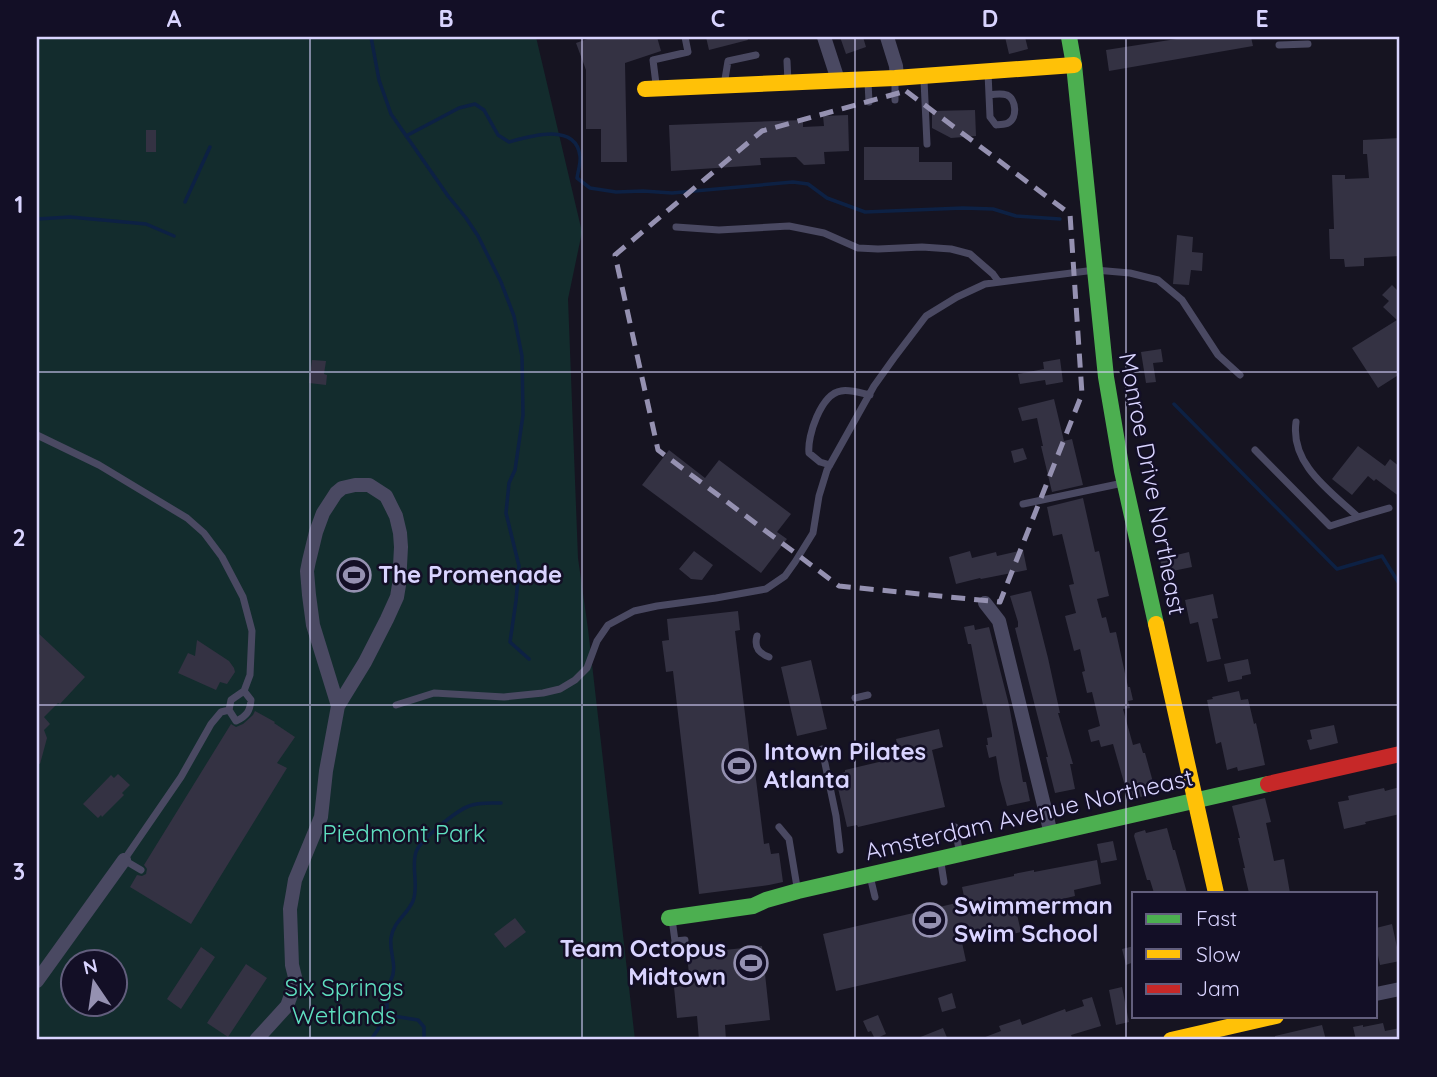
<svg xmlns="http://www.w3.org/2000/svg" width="1437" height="1077" font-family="Quicksand,sans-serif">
	<rect width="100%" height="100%" fill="#161421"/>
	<path fill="#132c2d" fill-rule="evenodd" d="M37,37H536L582,232L568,299L578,558L588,629L635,1040H37ZM74,962H116V1004H74Z"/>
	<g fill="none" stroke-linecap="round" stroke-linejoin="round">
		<path stroke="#0d2144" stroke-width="3.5" d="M371,37L379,80L391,114L448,196L466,218L478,236L501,282L514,316L522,356L523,415L515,470L509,483L506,513L519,566L516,601L510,642L529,659
			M406,136L459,108L475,104L484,110L498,135L509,142C530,136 576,122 580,156C581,162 578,171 577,178L590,188L616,192L643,191L672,193L793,182L808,184L827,198L865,212L963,208L993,209L1016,216L1060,219
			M185,202L210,147
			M37,219L70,217L146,224L174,236
			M1174,404L1337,569L1382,556L1400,585
			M391,980C398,966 389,953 391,938C393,922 407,915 413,901C419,886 411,867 416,852C420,840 456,811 469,806C478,802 491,803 501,803
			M387,1015L418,1020L424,1027V1037L420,1040
			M371,1040L387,1015V992"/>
	</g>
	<path fill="#343243" d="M593,37H657L661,51L625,63L627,162H601V129H586V70L576,43Z
		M706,37H747L748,40L709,50Z
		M840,37H863L866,47L846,54Z
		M1005,37H1025L1028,49L1009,54Z
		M1189,37H1251L1253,46L1109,71L1106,50Z
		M975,110L976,136L951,138L932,128V111Z
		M848,115L849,151L824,152L825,164L804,165L796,157L760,158L761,165L671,171L669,125L803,120V127L824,126L823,116Z
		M146,130H156V152H146Z
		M1400,138V256L1364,258V266L1345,267L1344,259H1330L1329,229H1334L1332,175H1345V179L1369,178L1367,154H1363V140Z
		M864,147H919V162H952V180H864Z
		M1177,235L1193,237L1192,252L1203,253L1202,271L1191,270L1189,285L1173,284Z
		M1392,285L1400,293V374L1378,388L1352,348L1397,320L1383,307L1389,301L1382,295Z
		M1161,349L1163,362L1153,363L1156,382L1146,383L1141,352Z
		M1060,359L1063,382L1046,385L1045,380L1020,384L1018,374L1044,369L1043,362Z
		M312,360L326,361L324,374L327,375L326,385L309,383Z
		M1054,399L1064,441L1072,439L1083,485L1052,492L1041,446H1043L1037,418L1022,421L1018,408Z
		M1358,446L1385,466L1390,459L1400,467V497L1376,479L1374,481L1368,476L1352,495L1332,479Z
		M1023,448L1027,459L1014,463L1011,451Z
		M669,450L705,478L719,460L791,514L777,532L787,539L761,573L642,485Z
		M1083,498L1095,552L1099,551L1109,596L1097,599L1102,618L1106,617L1110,633L1116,632L1128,687H1130L1133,700L1128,701L1130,708L1123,709L1133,745L1140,743L1143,753H1145L1156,793L1129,800L1113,744L1101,747L1099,740L1091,742L1088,730L1100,726L1092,692L1087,693L1082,672L1085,671L1080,649L1074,651L1065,616L1076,613L1069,585L1074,584L1062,534L1053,536L1047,507Z
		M1023,550L1027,570L981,579L980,578L956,584L949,557L970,551L972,558L996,552L997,556Z
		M694,551L713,565L702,580L691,579L679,569Z
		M1189,552L1192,567L1163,573L1160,559Z
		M1031,591L1048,658L1060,713H1058L1073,764H1070L1075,789L1055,793L1046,757H1048L1015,628L1018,627V622L1010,596Z
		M1213,594L1218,618L1212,619L1221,659L1207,662L1198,622L1190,624L1185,600Z
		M738,611L740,630L735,631L752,772L755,771L764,844L769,843L771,854L779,853L783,882L769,885L699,894L673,671L666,672L662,641L669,640L667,619Z
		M974,625L975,630L989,627L1009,705L1023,782H1026L1030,801L1007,806L1000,780L996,756L989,758L986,745H988L987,738L992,737V735L986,704L983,705L971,644H968L964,627Z
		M37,632L85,677L60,704L58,703L44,717L50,724L44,730L47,738L40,764L37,763Z
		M197,640L229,661L234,668L235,672L227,684L220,682L216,690L178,673L188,653L195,656Z
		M1248,659L1251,674L1242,676V679L1228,682L1224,664Z
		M811,660L827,729L797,736L781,667Z
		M1239,691L1241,700L1248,699L1254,724L1256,723L1265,765L1238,771L1237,767L1227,770L1221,742L1216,744L1207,700L1213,699L1212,697Z
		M255,711L275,722L274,723L295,737L277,763L287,768L191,924L130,887L137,875L142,876L146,874L147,869L144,865L231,724L236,727L243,724L253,715Z
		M1334,725L1338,743L1310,750L1307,740L1312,739L1310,730Z
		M939,729L943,747L932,750L945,807L858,827L857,825L847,827L835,775L845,772V770L900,757L896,739Z
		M118,774L130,785L122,793L124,795L102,817L101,815L98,818L83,804L111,775L114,778Z
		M1400,787V814L1365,822L1366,824L1344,829L1338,802L1349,800L1348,796L1384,788L1385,791Z
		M1265,798L1271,822L1266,823L1274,861L1284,859L1290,893H1249L1243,868H1245L1238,838H1240L1232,806Z
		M1167,828L1173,850H1175L1187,893H1154L1150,880H1147L1134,836L1135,833L1145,830L1146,833Z
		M1113,841L1117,860L1101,863L1097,844Z
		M1097,860L1101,884L1074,890L1075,896L1016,910L1021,932L999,937L997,930L961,938L966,961L836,991L823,934L965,901L962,887L1014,876V874L1034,870V872Z
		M515,918L526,932L505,948L494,934Z
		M1392,924L1400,961L1380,965L1376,946V928Z
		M762,946L770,1020L725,1025L726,1040H699L697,1016L677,1018L674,987L690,985L687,954Z
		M1134,946V962L1126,965L1122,949Z
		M201,947L215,957L181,1009L167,999Z
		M246,964L267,978L228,1037L207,1023Z
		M1122,987L1129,1022L1116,1025L1109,990Z
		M952,993L956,1008L942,1012L938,998Z
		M1092,997L1101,1026L1071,1035L1073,1040H980V1039L1001,1031L999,1026L1020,1019L1022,1025L1065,1009L1066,1012L1084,1006L1082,1000Z
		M878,1015L886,1034L875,1039L871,1031L868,1032L863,1021Z
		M1383,1023L1385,1031L1400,1028V1040H1356L1353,1027L1363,1025V1027Z
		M1322,1025L1326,1040H1275V1036Z
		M943,1028L948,1040H913Z"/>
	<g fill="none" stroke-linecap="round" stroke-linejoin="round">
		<path stroke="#4a4962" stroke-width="7" d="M1279,45L1308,44
			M787,61L788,82
			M988,73L990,117L996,125C999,124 1005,125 1008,123C1018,118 1016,99 1007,95C1001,93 995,94 989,95
			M924,80L927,144
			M868,82L869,102
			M895,82V100
			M656,84L653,60L688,52L685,37
			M724,85L728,61L756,55
			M676,227L719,230L789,226L824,233L858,248L878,249L922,247L951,249L970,254L993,274L998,281
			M1296,422C1290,464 1330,491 1358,517L1389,508
			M37,435L99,465L187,518L204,533L222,557L243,597L252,631L250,675L244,691
			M1255,450L1330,526L1358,517
			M830,465L820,462L809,453C807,436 821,394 841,391C849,389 861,393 870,395
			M1023,504L1123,483
			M757,636C754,647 758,653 769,657
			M244,691L251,700C250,711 247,716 236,721L229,710L231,700Z
			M855,698L868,695
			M396,705L434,693L504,697L543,693L560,689L575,680L587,668L597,641L608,625L634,611L657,606L716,598L766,589L785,576L795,562L813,533L819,496L827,470L874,386L894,358L926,316L957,297L985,284L1095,270L1130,273L1158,280L1182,300L1218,355L1240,375
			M822,749L836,816L840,850
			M779,827L789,839L797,887
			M955,827L959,850
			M941,863L944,882
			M141,870L124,860L181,777L211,724L221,712L229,710
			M870,876L875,897
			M672,919L675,941L685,940
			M665,953L673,949L675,941"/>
		<path stroke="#4a4962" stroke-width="14" d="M824,37L838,80
			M887,37L896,66L897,77
			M985,603L999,621L1051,834
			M37,981L124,860
			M1376,994L1400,989
			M256,1040L287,1006L296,981L292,965L290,909L293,892L295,880L321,817L326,771L338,706L365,662L387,619L397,597L399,585L401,547L400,533L396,516L386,496L369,485H355L342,488L336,493L323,513L316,532L309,561L307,571L309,595L313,625L338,706"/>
		<path stroke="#4caf50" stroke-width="16" d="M1069,37L1074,65L1106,377L1122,471L1156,624
			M669,918L753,906L766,900L798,891L1268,784"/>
		<path stroke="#ffc107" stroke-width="16" d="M645,89L895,78L1074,65
			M1156,624L1216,893
			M1171,1040L1276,1016"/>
		<path stroke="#c62828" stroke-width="16" d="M1268,784L1400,754"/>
	</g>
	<path fill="none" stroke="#9591b1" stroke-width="5" stroke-dasharray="14 9" stroke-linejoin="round" d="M906,91L1070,214L1082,394L1000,602L839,586L658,450L615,255L762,131Z"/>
	<path fill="none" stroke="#d9d4ff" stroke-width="2" stroke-opacity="0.55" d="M310,37V1040M582,37V1040M855,37V1040M1126,37V1040M37,372H1400M37,705H1400"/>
	<defs>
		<symbol id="stadium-ring" viewBox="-11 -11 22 22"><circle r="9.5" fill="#130f26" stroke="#9591b1" stroke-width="1.5"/><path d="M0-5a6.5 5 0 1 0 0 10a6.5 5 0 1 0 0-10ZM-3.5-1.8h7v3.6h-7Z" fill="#9591b1"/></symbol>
	</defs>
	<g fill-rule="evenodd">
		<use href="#stadium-ring" x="335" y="556" width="38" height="38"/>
		<use href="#stadium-ring" x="720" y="747" width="38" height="38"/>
		<use href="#stadium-ring" x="911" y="901" width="38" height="38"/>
		<use href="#stadium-ring" x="732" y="944" width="38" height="38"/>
	</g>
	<g text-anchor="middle" stroke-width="5" stroke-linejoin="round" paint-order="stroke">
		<g font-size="24" fill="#d9d4ff" stroke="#130f26">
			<text transform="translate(1152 484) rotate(79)" y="8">Monroe Drive Northeast</text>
			<text transform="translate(1029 815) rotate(-13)" y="8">Amsterdam Avenue Northeast</text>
		</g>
		<g font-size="24" font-weight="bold" fill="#d9d4ff" stroke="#130f26" text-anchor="start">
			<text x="378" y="583">The Promenade</text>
			<text x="764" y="760">Intown Pilates<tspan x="764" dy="28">Atlanta</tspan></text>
			<text x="954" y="914">Swimmerman<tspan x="954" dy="28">Swim School</tspan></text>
			<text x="726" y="957" text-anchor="end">Team Octopus<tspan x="726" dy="28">Midtown</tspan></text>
		</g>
		<g font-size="24" fill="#5fe0c0" stroke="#130f26">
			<text x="404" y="842">Piedmont Park</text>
			<text x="344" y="996">Six Springs<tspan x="344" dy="28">Wetlands</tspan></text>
		</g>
	</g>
	<rect width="1437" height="1077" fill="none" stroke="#130f26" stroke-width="77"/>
	<rect x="1132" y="892" width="245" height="126" fill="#130f26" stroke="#625e7d" stroke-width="2"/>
	<rect x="1146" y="914" width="35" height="10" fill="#4caf50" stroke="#625e7d" stroke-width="2"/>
	<text x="1196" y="926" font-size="21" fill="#d9d4ff">Fast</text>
	<rect x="1146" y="949" width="35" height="10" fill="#ffc107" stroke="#625e7d" stroke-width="2"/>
	<text x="1196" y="962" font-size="21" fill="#d9d4ff">Slow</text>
	<rect x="1146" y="984" width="35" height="10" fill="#c62828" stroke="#625e7d" stroke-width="2"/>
	<text x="1196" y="996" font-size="21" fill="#d9d4ff">Jam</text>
	<g transform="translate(94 983) rotate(347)"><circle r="33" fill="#130f26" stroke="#625e7d" stroke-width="2"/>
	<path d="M0-5L12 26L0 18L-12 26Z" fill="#9591b1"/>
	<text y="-10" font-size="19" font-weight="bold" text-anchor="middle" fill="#d9d4ff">N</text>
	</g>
	<rect x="38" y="38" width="1360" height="1000" fill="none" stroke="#d9d4ff" stroke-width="2.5"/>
	<g font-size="23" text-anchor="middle" font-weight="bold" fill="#d9d4ff">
		<text x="174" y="27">A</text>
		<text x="446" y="27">B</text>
		<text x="718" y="27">C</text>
		<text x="990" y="27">D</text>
		<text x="1262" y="27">E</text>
		<text x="19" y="213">1</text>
		<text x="19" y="546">2</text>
		<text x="19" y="880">3</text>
	</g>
</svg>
